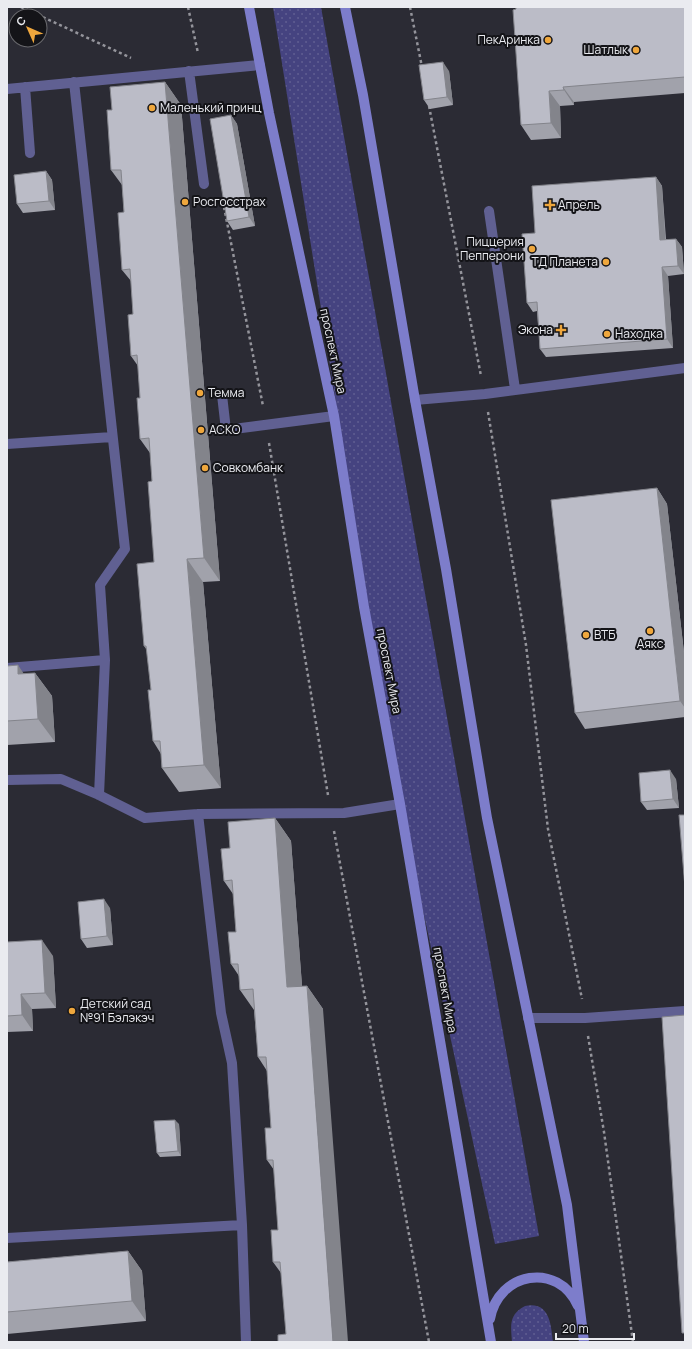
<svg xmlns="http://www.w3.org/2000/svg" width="692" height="1349" font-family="Manrope,sans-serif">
	<defs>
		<pattern id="grass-dots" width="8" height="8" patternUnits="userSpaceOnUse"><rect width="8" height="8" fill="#454380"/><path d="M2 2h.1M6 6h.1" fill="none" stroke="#605e92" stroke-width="1.8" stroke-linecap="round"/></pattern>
	</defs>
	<rect width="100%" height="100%" fill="#2b2b34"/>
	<path fill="url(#grass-dots)" d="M273,7H321L539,1236L495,1244L400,804Z
		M525,1306C550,1301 551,1325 553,1342H512C511,1326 508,1315 525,1306Z"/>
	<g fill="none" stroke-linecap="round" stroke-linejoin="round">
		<path stroke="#94949b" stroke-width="2.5" stroke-dasharray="3 3" stroke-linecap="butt" d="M21,7L131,58
			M188,7L198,53
			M410,7L422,67
			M429,106L481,376
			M216,198L224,207L263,406
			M488,412L526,645L548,829L582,999
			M269,443L328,795
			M334,831L429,1342
			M588,1036L604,1132L633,1342"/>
		<path stroke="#606092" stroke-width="10" d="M189,71L204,184
			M74,82L125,549L100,585L105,660L99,795
			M25,87L30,153
			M7,89L260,65
			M489,211L515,389
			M222,395L226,430L334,416
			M415,400L485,394L685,368
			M7,444L112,437
			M7,668L105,660
			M7,780L61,779L99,795L145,818L198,814L344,813L400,804
			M198,814L221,1013L232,1063L242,1225L246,1342
			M528,1018H585L685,1011
			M7,1238L242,1225"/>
		<path stroke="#7d7dcb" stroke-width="10" d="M249,7L269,113L334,416L364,607L400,804L491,1342
			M345,7L363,95L415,400L446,569L487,818L567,1205L584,1342
			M490,1319C498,1272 558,1261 578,1306"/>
	</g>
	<path fill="#a1a2ab" d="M685,7V93L574,102V105L560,106L561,138L531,140L521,125L516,9Z
		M449,71L453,105L430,109L424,100Z
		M165,82L181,105L220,581L203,582L221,788L179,792L162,768L161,754L153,741L151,690L147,650L144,646L154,562L152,481L150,453L140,439V398L138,366L131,356L133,314L131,281L122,270L124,212L122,185L111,170L112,110Z
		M231,115L237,124L255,226L233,230L227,221Z
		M46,171L52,180L55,210L23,213L17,204Z
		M656,177L662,186L666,239H676L682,247L684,274L668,276L673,348L546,357L540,349L537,311L533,312L527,303L535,233Z
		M657,488L667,504L685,661V717L585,729L575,713Z
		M7,666L23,674L35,673L52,696L55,742L7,745Z
		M676,779L679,808L647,810L641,802Z
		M275,818L291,841L302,986H307L323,1009L286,1334L281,1273L273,1262L278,1230L274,1170L267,1160L271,1128L267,1071L258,1057L254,1010L240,990L239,976L231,964L236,932L233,894L224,881L230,848Z
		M110,908L113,945L87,948L81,939Z
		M7,942L53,956L56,1008L32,1009L33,1031L7,1032Z
		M179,1124L181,1156L160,1157L157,1153Z
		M128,1251L142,1271L146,1321L7,1334V1262Z"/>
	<path fill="#83848b" d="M443,62L449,71L453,105L447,97Z
		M165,82L181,105L220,581L204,558Z
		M563,87L574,102V105L564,90Z
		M549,91L560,106L561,138L551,123Z
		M231,115L237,124L255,226L249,217Z
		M46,171L52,180L55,210L49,201Z
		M656,177L662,186L666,249L660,240Z
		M676,239L682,247L684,274L678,266Z
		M662,267L668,276L673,348L667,339Z
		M657,488L667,504L685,661V708L680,701Z
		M187,559L203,582L221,788L204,765Z
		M18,665L34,689L18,674Z
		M35,673L52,696L55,742L38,719Z
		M670,770L676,779L679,808L673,799Z
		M275,818L291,841L304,1011L287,987Z
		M104,899L110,908L113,945L107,936Z
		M42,940L53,956L56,1008L45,993Z
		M307,986L323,1009L348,1342H333Z
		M21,994L32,1009L33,1031L22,1015Z
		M175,1120L179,1124L181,1156L178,1151Z
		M128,1251L142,1271L146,1321L132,1301Z"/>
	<path fill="#bbbcc7" stroke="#83848b" d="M516,7H685V77L563,87L564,90L549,91L551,123L521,125L513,10L516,9Z
		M443,62L447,97L424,100L419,65Z
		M165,82L204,558L187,559L204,765L162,768L160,741H153L148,690H151L146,646H144L137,564L154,562L148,482L152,481L149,438L140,439L137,398H140L137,355L131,356L128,315L133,314L130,269L122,270L118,213L124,212L121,170H111L107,110H112L110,87Z
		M231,115L249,217L227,221L210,119Z
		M46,171L49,201L17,204L14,175Z
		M656,177L660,240L676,239L678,266L662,267L667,339L540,349L537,302L527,303L522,234L535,233L532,186Z
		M657,488L680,701L575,713L551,500Z
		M18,665V674L35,673L38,719L7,721V666Z
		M670,770L673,799L641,802L639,773Z
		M679,815H685V888Z
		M275,818L287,987L307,986L333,1342H278V1335L286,1334L280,1262H273L271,1230H278L273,1160H267L265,1128H271L266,1057H258L253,989L240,990L238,964H231L228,932H236L232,880L224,881L221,849L230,848L228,822Z
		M104,899L107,936L81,939L78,902Z
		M42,940L45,993L21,994L22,1015L7,1016V942Z
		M685,1015V1333H682L662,1017Z
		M175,1120L178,1151L157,1153L154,1121Z
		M128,1251L132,1301L7,1312V1262Z"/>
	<g fill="#efa73d" stroke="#141418" stroke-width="1.5">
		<circle cx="548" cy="40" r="4"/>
		<circle cx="636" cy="50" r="4"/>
		<circle cx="152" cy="108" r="4"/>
		<circle cx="185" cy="202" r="4"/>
		<path d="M548 199h4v4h4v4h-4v4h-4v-4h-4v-4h4z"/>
		<circle cx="532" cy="249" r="4"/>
		<circle cx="606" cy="262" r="4"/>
		<path d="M559 324h4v4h4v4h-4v4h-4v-4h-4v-4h4z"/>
		<circle cx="607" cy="334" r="4"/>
		<circle cx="200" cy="393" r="4"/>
		<circle cx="201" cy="430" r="4"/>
		<circle cx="205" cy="468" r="4"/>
		<circle cx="650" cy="631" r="4"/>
		<circle cx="586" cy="635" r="4"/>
		<circle cx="72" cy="1011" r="4"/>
	</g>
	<g text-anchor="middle" stroke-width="4" stroke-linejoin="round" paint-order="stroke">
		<g font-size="12" fill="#eaebf0" stroke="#141418" text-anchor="start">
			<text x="540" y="44" text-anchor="end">ПекАринка</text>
			<text x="628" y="54" text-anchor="end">Шатлык</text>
			<text x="160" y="112">Маленький принц</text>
			<text x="193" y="206">Росгосстрах</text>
			<text x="558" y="209">Апрель</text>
			<text x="524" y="246" text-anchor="end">Пиццерия<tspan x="524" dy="14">Пепперони</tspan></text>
			<text x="598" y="266" text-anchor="end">ТД Планета</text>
			<text x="553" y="334" text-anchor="end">Экона</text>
			<text x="615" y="338">Находка</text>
			<text x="208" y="397">Темма</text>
			<text x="209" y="434">АСКО</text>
			<text x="213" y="472">Совкомбанк</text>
			<text x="594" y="639">ВТБ</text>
			<text x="650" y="648" text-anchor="middle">Аякс</text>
			<text x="80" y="1008">Детский сад<tspan x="80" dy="14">№91 Бэлэкэч</tspan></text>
		</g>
		<g font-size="12" fill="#eaebf0" stroke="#141418">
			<text transform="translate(333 351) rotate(78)" y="4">проспект Мира</text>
			<text transform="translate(389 671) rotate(79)" y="4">проспект Мира</text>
			<text transform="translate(445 990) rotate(80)" y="4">проспект Мира</text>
		</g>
	</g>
	<rect width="692" height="1349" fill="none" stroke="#eaebf0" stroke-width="16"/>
	<g transform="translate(28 28) rotate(315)"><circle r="19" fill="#141418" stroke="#6a6a6e"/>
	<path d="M0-3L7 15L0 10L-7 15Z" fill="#efa73d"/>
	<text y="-6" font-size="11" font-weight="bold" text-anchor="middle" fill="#eaebf0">С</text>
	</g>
	<path d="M556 1333v6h78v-6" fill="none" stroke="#eaebf0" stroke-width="2"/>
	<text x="562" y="1333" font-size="12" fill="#eaebf0" stroke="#141418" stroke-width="3" paint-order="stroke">20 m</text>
</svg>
